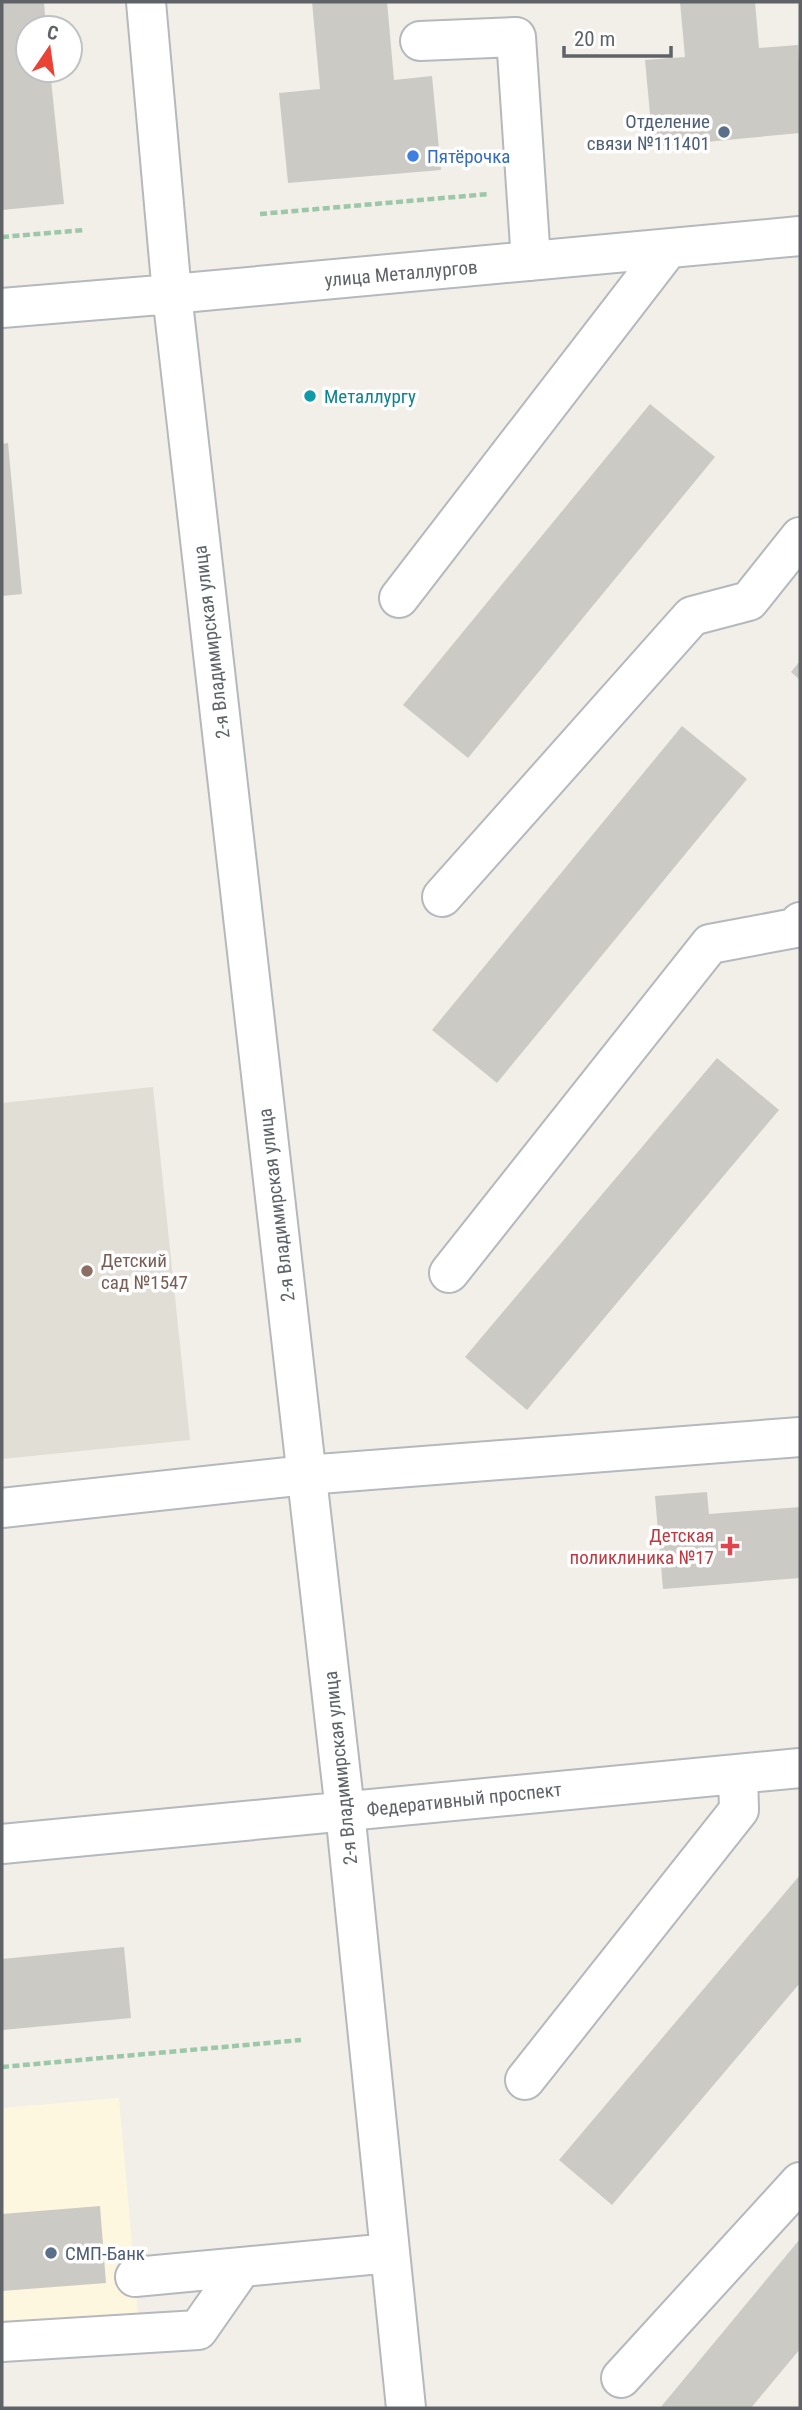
<svg xmlns="http://www.w3.org/2000/svg" width="802" height="2410" font-family="'Roboto Condensed',sans-serif">
	<rect width="100%" height="100%" fill="#f1efe8"/>
	<path fill="#fef7e0" d="M119,2098L138,2314L2,2325V2108Z"/>
	<path fill="#e1ded6" d="M153,1087L190,1440L2,1459V1103Z"/>
	<path fill="#cccac5" d="M2,2H44L46,28H28V70H50L64,204L2,210Z
		M312,2H387L394,80L432,76L441,170L288,183L279,93L320,89Z
		M680,2H755L759,48L798,45L800,74V133L653,147L645,60L685,57Z
		M650,404L715,457L468,758L403,705Z
		M8,443L22,594L2,596V444Z
		M800,661V680L791,672Z
		M682,726L747,779L497,1083L432,1030Z
		M717,1058L779,1110L527,1410L465,1357Z
		M707,1492L709,1514L800,1507V1578L663,1589L655,1496Z
		M800,1875V1983L612,2205L559,2160Z
		M124,1947L131,2018L2,2030V1959Z
		M100,2206L106,2283L2,2291V2214Z
		M800,2239V2349L751,2408H660Z"/>
	<g fill="none" stroke-linecap="round" stroke-linejoin="round">
		<defs>
			<path id="minor" d="M146,2L172,294L345,1811L406,2408
				M420,41L516,37L531,261
				M2,308L172,294L800,236
				M399,598L668,249
				M442,897L692,616L749,601L800,537
				M449,1273L710,944L795,928L800,922
				M2,1508L306,1475L800,1437
				M2,1844C268,1818 534,1792 800,1768
				M525,2080L739,1810L738,1774
				M135,2277L390,2253
				M2,2342L198,2330L242,2267
				M621,2378L800,2182"/>
		</defs>
		<use href="#minor" stroke="#b5b8bc" stroke-width="42"/>
		<path stroke="#9cc7a9" stroke-width="4.5" stroke-dasharray="7 3.5" stroke-linecap="butt" d="M260,214L489,194
			M2,237L84,230
			M2,2067L301,2040"/>
		<use href="#minor" stroke="#fff" stroke-width="38"/>
	</g>
	<g fill="#5c6f8a" stroke="#fff" stroke-width="2.5">
		<circle cx="724" cy="132" r="7"/>
		<circle cx="51" cy="2253" r="7"/>
	</g>
	<circle fill="#3f7fe0" stroke="#fff" stroke-width="2.5" cx="413" cy="156" r="7"/>
	<circle fill="#0f9aa8" stroke="#fff" stroke-width="2.5" cx="310" cy="396" r="7"/>
	<circle fill="#8d6e63" stroke="#fff" stroke-width="2.5" cx="87" cy="1271" r="7"/>
	<path fill="#e0444e" stroke="#fff" stroke-width="2.5" d="M726.5 1535.5h7v7h7v7h-7v7h-7v-7h-7v-7h7z"/>
	<g text-anchor="middle" stroke-width="7" stroke-linejoin="round" paint-order="stroke">
		<g font-size="19" fill="#4e5e75" stroke="#fff" text-anchor="end">
			<text x="710" y="128">Отделение<tspan x="710" dy="22">связи №111401</tspan></text>
			<text x="65" y="2260" text-anchor="start">СМП-Банк</text>
		</g>
		<g font-size="19" fill="#366cbe" stroke="#fff" text-anchor="start">
			<text x="427" y="163">Пятёрочка</text>
		</g>
		<g font-size="19" fill="#5f6368" stroke="#fff">
			<text transform="translate(401 273) rotate(-5)" y="7">улица Металлургов</text>
			<text transform="translate(211 642) rotate(-97)" y="7">2-я Владимирская улица</text>
			<text transform="translate(276 1205) rotate(-97)" y="7">2-я Владимирская улица</text>
			<text transform="translate(340 1768) rotate(-96)" y="7">2-я Владимирская улица</text>
			<text transform="translate(464 1799) rotate(-6)" y="7">Федеративный проспект</text>
		</g>
		<g font-size="19" fill="#0d838f" stroke="#fff" text-anchor="start">
			<text x="324" y="403">Металлургу</text>
		</g>
		<g font-size="19" fill="#785e54" stroke="#fff" text-anchor="start">
			<text x="101" y="1267">Детский<tspan x="101" dy="22">сад №1547</tspan></text>
		</g>
		<g font-size="19" fill="#be3a42" stroke="#fff" text-anchor="end">
			<text x="714" y="1542">Детская<tspan x="714" dy="22">поликлиника №17</tspan></text>
		</g>
	</g>
	<rect width="802" height="2410" fill="none" stroke="#5f6368" stroke-width="7"/>
	<g transform="translate(49 49) rotate(13)"><circle r="33" fill="#ffffff" stroke="#bfc1c3" stroke-width="2"/>
	<path d="M0-5L12 26L0 18L-12 26Z" fill="#ea4335"/>
	<text y="-10" font-size="19" font-weight="bold" text-anchor="middle" fill="#5f6368">С</text>
	</g>
	<path d="M564 46v10h107v-10" fill="none" stroke="#5f6368" stroke-width="3.5"/>
	<text x="574" y="46" font-size="21" fill="#5f6368" stroke="#ffffff" stroke-width="5" paint-order="stroke">20 m</text>
</svg>
